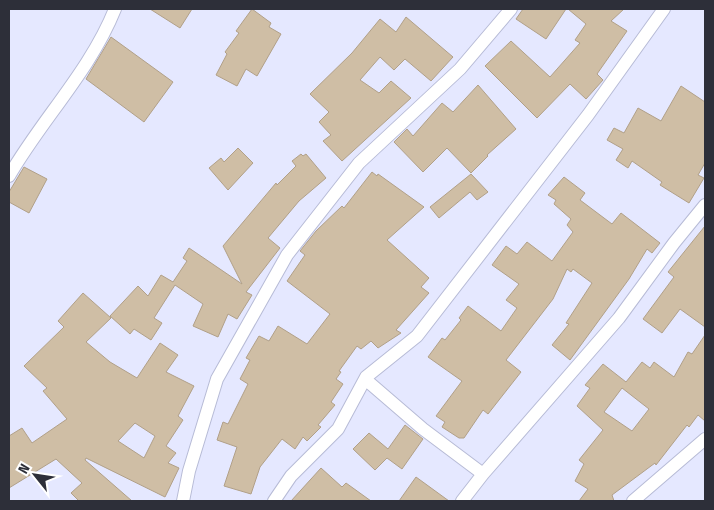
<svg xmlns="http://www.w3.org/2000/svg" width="714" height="510" font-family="'Fira Sans Condensed',sans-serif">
	<rect width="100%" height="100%" fill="#e5e8ff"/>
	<path fill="#cfbea5" stroke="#b1a088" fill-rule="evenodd" d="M150,9H192L180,28Z
		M252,9L271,23L269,27L281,34L257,76L246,69L237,86L216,75L227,54L225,52L239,33L236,31Z
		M523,9H566L546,39L516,19Z
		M568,9H624L611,21L627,31L597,74L603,80L586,99L570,84L537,118L485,66L511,41L550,77L580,43L575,40L586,24Z
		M406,17L453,57L431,81L405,59L394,70L380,57L360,80L379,93L391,81L411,98L342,161L323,141L331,135L319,122L329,112L310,94L352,53L380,19L396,32Z
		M111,37L173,82L144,122L86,79Z
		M478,85L516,129L487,155L488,156L471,173L447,148L423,172L394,142L407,129L413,136L442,103L453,112Z
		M681,86L705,102V163L698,175L704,178L689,203L660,185L662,182L632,161L628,168L616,160L623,149L607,140L614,128L624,133L638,108L661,121Z
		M238,148L253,163L228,190L209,168L221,158L224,162Z
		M301,154L303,156L306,154L326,178L299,201L268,238L280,248L246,292L252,295L237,319L228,314L218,337L193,326L203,304L175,285L154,318L162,323L151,340L134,329L130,334L110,316L138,286L148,296L161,275L173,282L187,261L183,258L189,248L242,284L223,246L276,183L277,185L296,166L292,161Z
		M24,167L47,179L29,213L9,202V192Z
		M372,172L377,176L378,174L424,207L387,240L429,278L421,287L429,293L396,330L401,333L378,348L371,341L361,349L357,346L339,371L341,372L336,379L343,384L331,402L335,405L318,425L321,427L307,441L303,437L295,449L282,439L260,467L251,494L224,486L237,447L217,440L223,422L228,424L248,384L240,379L250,360L246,358L259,336L269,341L278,326L307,344L330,314L287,281L305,255L300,251L316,231L342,206L344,208Z
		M471,174L488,192L477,200L470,192L439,218L430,207Z
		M564,177L585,193L580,200L612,224L621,213L660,243L652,253L647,249L629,279L570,360L552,345L569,324L566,323L592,283L573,269L571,272L567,269L553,299L506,360L521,372L488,414L483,410L464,438H459L442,427L445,422L436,416L462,381L428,357L442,338L445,340L461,320L459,318L468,306L501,331L517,308L506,300L519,284L492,265L506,246L517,254L527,242L552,261L573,232L567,225L571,219L554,204L556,200L548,195Z
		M705,226V327L680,309L662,333L643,319L674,277L668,272Z
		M83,293L111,318L86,342L110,362L137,378L160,343L178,355L166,372L194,386L178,416L183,420L166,446L176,453L168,463L179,468L165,497L86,458L85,460L132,501H79L71,493L82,483L56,459L9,488V436L22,428L32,443L67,419L43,391L47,388L24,366L64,327L58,321ZM135,423L155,436L144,458L118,441Z
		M705,335V421L698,415L689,427L687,425L656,465L655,463L612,495L614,501H579L588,489L575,481L584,464L579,460L603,430L577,406L590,388L585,385L603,364L626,382L642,362L650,368L654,362L674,377L688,352L692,354ZM622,388L649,409L632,431L604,412Z
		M405,425L423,439L402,469L387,458L375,470L353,449L369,433L388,449Z
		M321,468L342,487L346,483L371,501H291Z
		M416,477L449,501H399Z"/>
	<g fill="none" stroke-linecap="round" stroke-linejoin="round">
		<defs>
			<path id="minor" d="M9,176C42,119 90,71 115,9
				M365,379L423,429L483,474
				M183,501L189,471L217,379L287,255L359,163L460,69L511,9
				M274,501L291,476L338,429L366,377L417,336L588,115L664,9
				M462,501L483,474L619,318L674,243L705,205
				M633,501L705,439"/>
		</defs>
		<use href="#minor" stroke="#b7bbd6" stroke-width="14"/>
		<use href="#minor" stroke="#fff" stroke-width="12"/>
	</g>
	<rect width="714" height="510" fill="none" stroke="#2d2f39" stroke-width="20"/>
	<g transform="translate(35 475) rotate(300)" stroke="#ffffff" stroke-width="4" paint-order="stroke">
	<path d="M0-4L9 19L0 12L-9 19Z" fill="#2d2f39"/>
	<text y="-8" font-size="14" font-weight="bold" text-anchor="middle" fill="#2d2f39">N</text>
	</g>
</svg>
